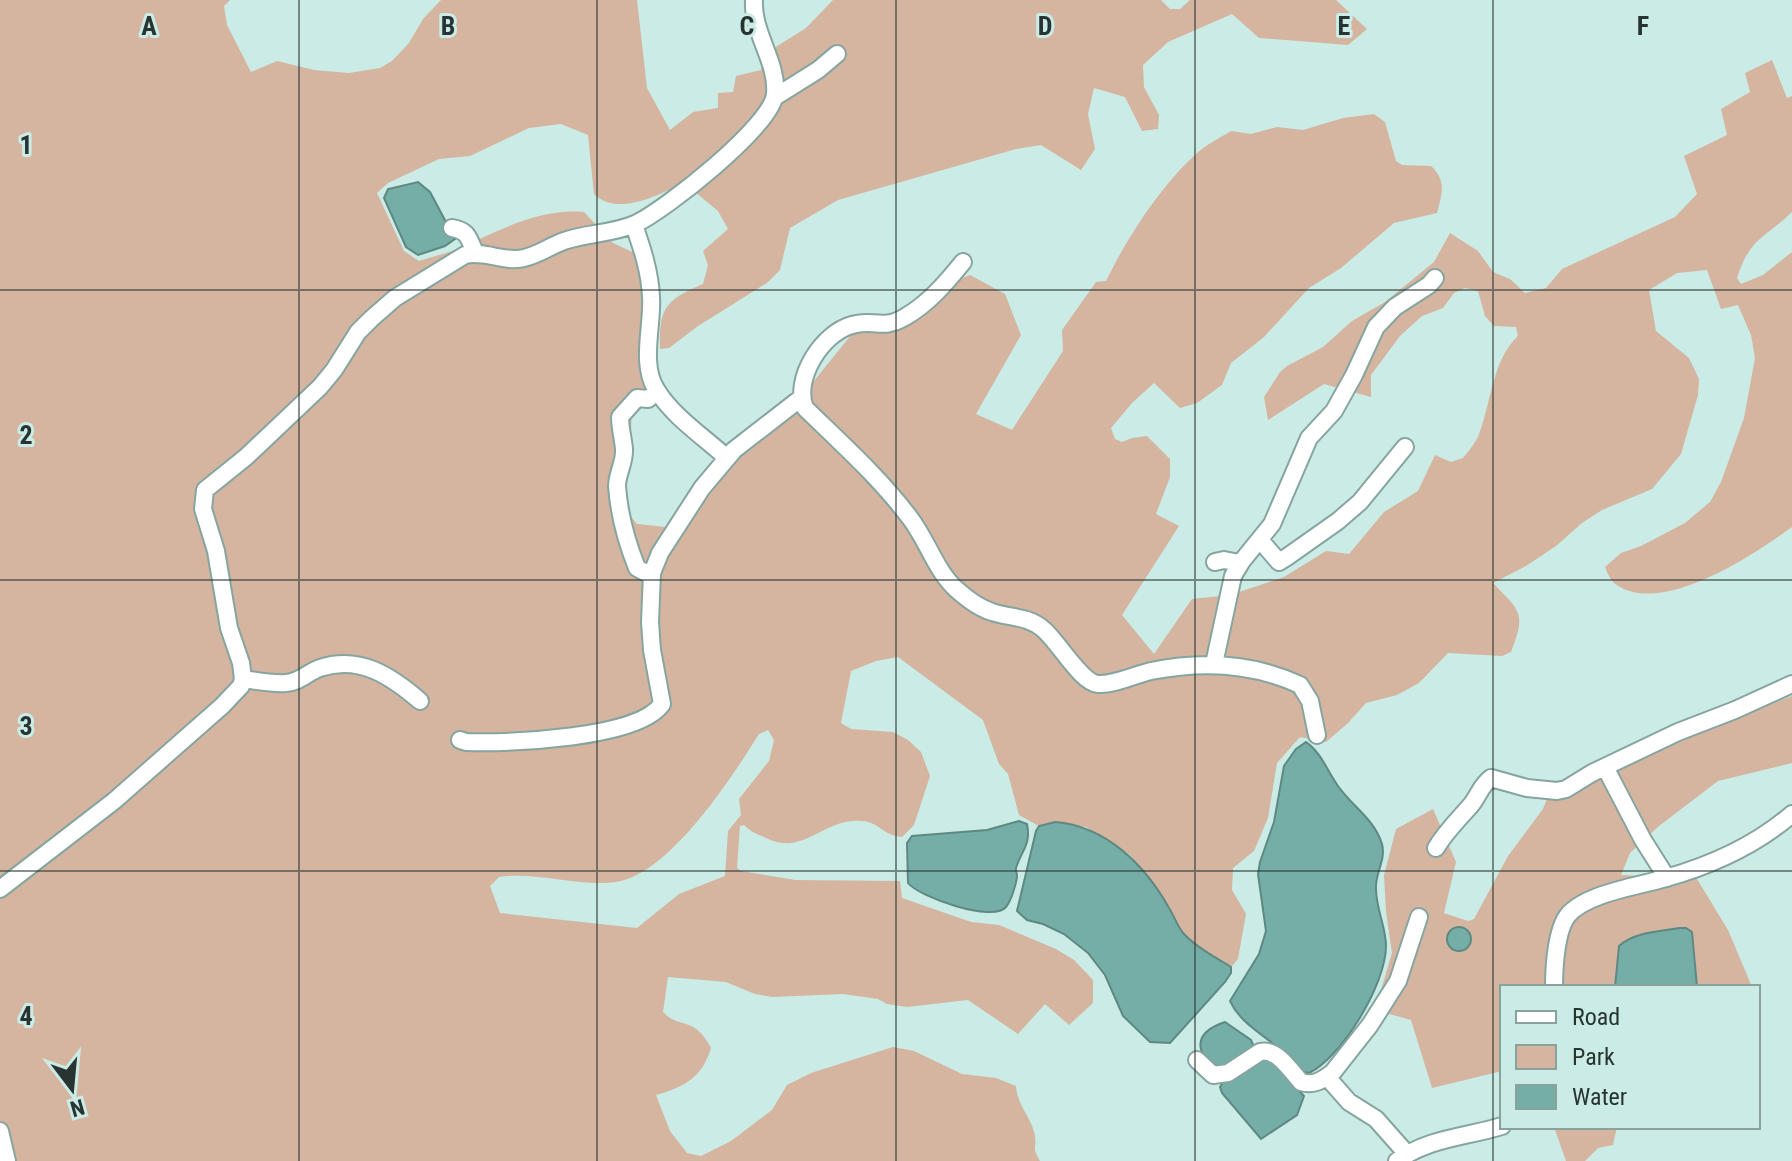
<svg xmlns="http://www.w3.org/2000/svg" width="1792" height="1161" font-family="'Roboto Condensed',sans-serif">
	<rect width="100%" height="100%" fill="#caebe6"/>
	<path fill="#d5b59f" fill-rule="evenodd" d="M0,0H230L224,6L227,25L251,72L277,61L314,70L349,73L380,68L392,61L409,43L423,19L441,0H637L647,88L670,130L693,112L718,108V93L733,92L736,76L761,70L763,55L806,28L833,0H1161L1170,9H1180L1190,0H1336L1367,29L1348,45L1259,38L1232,14L1168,42L1143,65L1144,87L1159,115L1158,129L1142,131L1125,97L1094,88L1088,114L1095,149L1081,170L1041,145L1016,149L838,200L790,228L780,270L767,283L698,326L669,348L660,349C659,308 665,300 703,284L708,265L703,251L728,229L718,211L683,182C661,195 616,217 594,194L588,135L561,124L529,128L470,156L439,159L388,183L377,193L404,251L419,261C432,257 447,253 460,248C500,230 540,208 584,212L613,243L641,256L649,391L632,411L629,467L618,500L637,524L685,529L731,465L793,407L851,335L898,313L936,288L970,275L1005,294L1021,335L976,414L1012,430L1063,351L1062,330L1096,282L1106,281C1127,238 1160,187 1195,155C1205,145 1220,138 1231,131L1251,134L1277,127L1303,130L1343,118L1374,114L1385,122L1396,161L1402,165L1431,166C1447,181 1442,194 1437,213L1394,223L1341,268L1309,288L1264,337L1231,363L1222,385L1197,403L1180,408L1154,383L1132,403L1111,428L1115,439L1122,442L1132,438L1147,436L1170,459V477L1156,514L1179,526L1122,615L1154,654L1192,599L1230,595L1284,577L1326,551L1349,554L1384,512L1418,491L1435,455L1451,462L1463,458C1468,452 1474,444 1478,437C1491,405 1492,360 1518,336L1516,327L1494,326L1485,316L1478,291L1465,288L1454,293L1443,308L1422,316L1400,336L1371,375V397L1324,384L1268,420L1264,397L1280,372L1287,366L1323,347L1352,321L1385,302L1434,262L1450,233L1478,251L1493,272L1510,279L1525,293L1546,288L1562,269L1675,217L1697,194L1684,156L1727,135L1721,109L1750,92L1745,73L1772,60L1787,98L1792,96V212C1764,239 1750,237 1737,278L1741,284L1763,275L1792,252V527C1755,554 1659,619 1614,583C1610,579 1607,572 1605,567L1621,553L1641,546L1685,523L1710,502L1721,482L1744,418L1755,358L1751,335L1738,305L1721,309L1707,270L1677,273L1649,290L1656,331L1689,358L1699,379L1698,395L1681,454L1652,489L1602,510L1582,523L1556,546L1526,566L1493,583C1521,612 1526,613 1511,652L1502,656L1448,653L1419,683L1397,695L1366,703L1348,723L1326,742L1300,737L1277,763L1268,818L1254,851L1233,868L1232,890L1246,914L1238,959L1231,967L1193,943L1182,932L1167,904L1130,855L1086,827L1045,824L1039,826L1019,815L1008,774L999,764L983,720L898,657L876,661L851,671L841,723L851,729L893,732L908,740L921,752L930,776L914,825L902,837C881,835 880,822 862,821C824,817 804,857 766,838C757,834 751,832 744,825L740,826L737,868L741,871L795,880L900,881L902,898L971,922L999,925L1056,949L1074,960L1093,980V1003L1069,1025L1045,1004L1018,1034L968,1000L907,1007L887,1004L878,999L843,994L772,997L755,994L726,982L668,977L663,1012C680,1030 694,1015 711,1048C702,1078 684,1087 656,1095L670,1131L687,1153L701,1156L731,1141L772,1110L787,1085L811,1073L893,1047L914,1051L962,1074L996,1078L1016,1086C1017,1105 1032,1118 1035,1136C1037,1149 1031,1146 1040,1161H0ZM768,730L774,740L769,761L739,799L741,815L728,831L725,876L679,894L637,928L500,913L490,886L499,877C534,871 581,887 616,882C670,874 732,777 759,734Z
		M1792,696V763L1718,781L1659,826L1630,853L1621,875L1697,879L1728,930L1752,987H1502V1071L1432,1088L1411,1020L1375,1010L1392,953L1386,912L1384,875L1396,829L1433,809L1456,862L1444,913L1468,921L1474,919L1508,856L1543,809L1548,796L1653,750Z
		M1554,1127H1617L1613,1145L1598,1148L1585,1161H1566Z"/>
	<path fill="#75aea6" stroke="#5e8983" stroke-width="2" d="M418,182L430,192L455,239L445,246L418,255L406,247L384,198L388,189Z
		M1306,742C1322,753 1327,771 1338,786C1352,806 1375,820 1382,844C1386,859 1376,872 1376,886C1375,907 1386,926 1386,946C1386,984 1342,1057 1309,1073C1298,1072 1293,1061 1285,1054C1267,1036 1241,1025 1230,1001L1259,954L1266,931L1258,874L1260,862L1274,822L1284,766L1296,749Z
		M1019,821L1027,824C1031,843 1023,849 1017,865C1014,873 1017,869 1017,877C1016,885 1011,901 1006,907C993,923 919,897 908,883L907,843L912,836L987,830Z
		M1055,822C1106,826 1145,865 1169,908C1175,917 1177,927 1185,935C1197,948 1215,957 1231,967V973L1225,982L1170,1043L1150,1042L1123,1016L1105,975L1088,953L1064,934L1043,924L1027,920L1017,911L1036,831L1039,826Z
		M1447 939a12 12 0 1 1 24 0a12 12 0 1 1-24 0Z
		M1680,928H1686L1692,932L1697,987H1615L1619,946C1634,932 1661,931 1680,928Z
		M1225,1022L1251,1040L1254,1047L1233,1063L1216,1069C1193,1050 1195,1032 1225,1022Z
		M1267,1056L1304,1096L1297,1115L1261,1139L1222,1093L1220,1087L1223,1082Z"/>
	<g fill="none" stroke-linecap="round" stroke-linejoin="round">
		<defs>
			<path id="minor" d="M775,97L818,70L837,54
				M634,225C642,248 650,272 651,297C653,324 640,364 656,389C672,416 704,437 727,458
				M452,228C469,231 468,238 475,252
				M963,262C946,283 928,304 905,317C882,331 872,318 852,325C822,333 793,379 805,408C842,444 879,477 910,518C927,540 936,571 956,589C966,598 979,608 992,612C1010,618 1028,616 1043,629C1058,641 1081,683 1098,684C1114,685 1134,675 1151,671C1201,661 1253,663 1300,685L1310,701L1317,735
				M1260,540L1279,562L1287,557L1338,521L1360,502L1405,447
				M1215,562L1224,560L1240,563
				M652,576L637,568C627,543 619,514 617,486C617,474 625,462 624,449C623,438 620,428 620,417L637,398L648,399L657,391
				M1214,664L1233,576L1242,561L1272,524L1309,438L1334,411L1354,375L1376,327L1395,307L1429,285L1435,278
				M243,679C257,681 272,684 286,683C300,682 308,672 320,668C360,655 391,676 420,701
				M460,740L466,742C509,743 638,739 662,704L652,650L650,622L652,573L660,553L702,488L734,450L801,398
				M1605,767L1643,840L1667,878
				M1436,848C1446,831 1459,819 1471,805C1479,795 1481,785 1491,778L1527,788L1557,791L1566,789L1592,773L1678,732L1735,710L1792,684
				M0,889L114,801L222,706L241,686L243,679L241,663L229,628L216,551L203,509L205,490L246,457L320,387L334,370L358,332L371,319L395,298L465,255C484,250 505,263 524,258C538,255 550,246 564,241C586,233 612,234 635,224C664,211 772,126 775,94C778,62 752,33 754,0
				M1554,987C1554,968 1556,930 1568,915C1587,893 1639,886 1666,878C1712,865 1756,845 1792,814
				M1197,1060L1213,1075L1228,1073L1260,1052C1277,1048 1290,1070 1301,1082C1314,1086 1323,1080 1333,1072L1370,1025L1398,981L1419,917
				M1327,1077L1349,1102L1376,1119L1407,1154
				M0,1131L7,1161
				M1397,1161C1428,1138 1466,1137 1502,1126"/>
		</defs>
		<use href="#minor" stroke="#86a5a0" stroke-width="20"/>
		<use href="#minor" stroke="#fff" stroke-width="16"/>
	</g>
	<path fill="none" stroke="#273432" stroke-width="2" stroke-opacity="0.55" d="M299,0V1161M597,0V1161M896,0V1161M1195,0V1161M1493,0V1161M0,290H1792M0,580H1792M0,871H1792"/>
	<g font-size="26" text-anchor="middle" font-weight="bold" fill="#273432" stroke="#caebe6" stroke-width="6" stroke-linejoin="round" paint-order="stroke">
		<text x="149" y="35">A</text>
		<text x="448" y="35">B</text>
		<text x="747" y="35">C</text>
		<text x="1045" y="35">D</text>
		<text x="1344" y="35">E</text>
		<text x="1643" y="35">F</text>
		<text x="26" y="154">1</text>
		<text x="26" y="444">2</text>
		<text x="26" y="735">3</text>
		<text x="26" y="1025">4</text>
	</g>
	<rect x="1500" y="985" width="260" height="144" fill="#caebe6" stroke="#89a29e" stroke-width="2"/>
	<rect x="1516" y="1011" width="40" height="12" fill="#ffffff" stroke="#89a29e" stroke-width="2"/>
	<text x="1572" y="1025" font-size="24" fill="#273432">Road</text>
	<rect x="1516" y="1045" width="40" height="24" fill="#d5b59f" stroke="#89a29e" stroke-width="2"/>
	<text x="1572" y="1065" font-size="24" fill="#273432">Park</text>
	<rect x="1516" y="1085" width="40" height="24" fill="#75aea6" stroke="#89a29e" stroke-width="2"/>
	<text x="1572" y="1105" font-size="24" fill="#273432">Water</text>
	<g transform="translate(72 1089) rotate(164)" stroke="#caebe6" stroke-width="6" paint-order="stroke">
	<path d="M0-6L14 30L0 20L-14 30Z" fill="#273432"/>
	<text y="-12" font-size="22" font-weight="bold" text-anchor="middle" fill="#273432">N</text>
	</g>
</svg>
